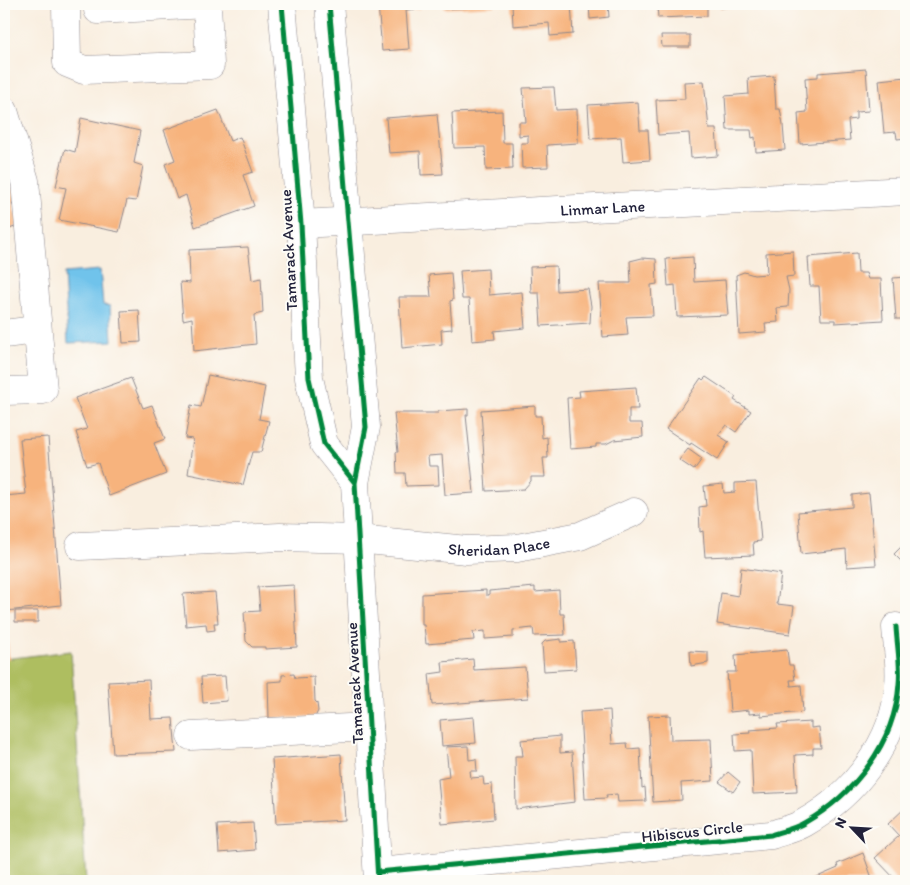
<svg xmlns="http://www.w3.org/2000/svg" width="910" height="885" font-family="Itim,sans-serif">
	<rect width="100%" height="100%" fill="#fdfcf7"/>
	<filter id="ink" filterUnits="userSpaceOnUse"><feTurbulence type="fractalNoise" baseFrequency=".02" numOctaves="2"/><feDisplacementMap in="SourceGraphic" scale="10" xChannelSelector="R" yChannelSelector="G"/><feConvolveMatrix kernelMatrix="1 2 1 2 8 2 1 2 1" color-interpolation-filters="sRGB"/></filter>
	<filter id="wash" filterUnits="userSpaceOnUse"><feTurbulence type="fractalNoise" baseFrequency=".0096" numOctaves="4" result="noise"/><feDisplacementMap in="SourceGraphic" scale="20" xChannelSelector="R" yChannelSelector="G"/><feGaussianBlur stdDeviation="1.12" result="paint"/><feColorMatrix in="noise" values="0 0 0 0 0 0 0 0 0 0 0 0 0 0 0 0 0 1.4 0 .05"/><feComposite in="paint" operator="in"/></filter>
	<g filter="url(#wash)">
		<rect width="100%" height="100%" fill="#f9eedf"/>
		<path fill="#aebe61" stroke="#68704e" d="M71,651L86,881H4V659Z"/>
		<path fill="#6fc3eb" stroke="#487293" d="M100,270L103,305L110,306L112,341L68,343L64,273Z"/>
		<g id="blocks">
			<path fill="#f7b37d" d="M378,4H418L419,9L406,10L409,49L382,51Z
				M444,4H495V6L444,9Z
				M512,4H571L573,34L550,36L549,23L513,26Z
				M589,4H608L609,17L590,19Z
				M657,4H707V16L658,18Z
				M720,4H757V5L720,8Z
				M661,35H690V47H662Z
				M866,69L869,111L856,112V119L848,120L850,140L800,144L798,113L807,112L805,78L818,77V73Z
				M774,76L776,109H780L783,125L785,150L756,152L755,137L752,138L751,130H727L725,96L749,94L748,78Z
				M906,77V138L897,139L896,132L884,133L879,80Z
				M704,81L709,129H716L718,156L691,158L689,133L658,135L656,100L685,99L684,82Z
				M554,87L556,110L577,109L578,143L547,145L548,167L522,168L521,143H528V135L519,136V122H526L523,88Z
				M638,102L640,130H648L650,160L623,162L621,137L590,139L588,105Z
				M218,110L230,141L240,137L253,172L243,175L254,206L195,227L186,195L177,199L165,164L175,160L164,130Z
				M502,111L503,143H512L513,169L486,170L485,147L454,148L452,113Z
				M437,114L443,174L421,175L420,151L389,153L386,118Z
				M81,118L140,131L134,163L143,166L136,201L127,200L119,232L59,220L66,188L56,186L65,149L75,152Z
				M4,170L17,201L12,203L20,225L4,231Z
				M248,247L252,280L261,278L263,313L254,315L256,344L194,351L192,318L183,320L180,282L190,283L189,250Z
				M793,251L794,276L786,277L789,290L788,307L777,308L778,322L765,323L766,332L739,334L736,275L744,272L754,275L767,274L766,253Z
				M857,253L858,273H866L868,279H881L883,320L835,323V320H821L819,286H810L808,257Z
				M693,257L694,282L725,280L728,315L677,317L675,285L668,286L666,259Z
				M642,258L656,259L657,284L651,285L653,316L626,317L628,335L603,337L599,283H631L630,261Z
				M556,266L557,291L588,289L591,306L590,323L541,326L539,293H531L530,267Z
				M488,269L489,295L522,292L525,328L494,331L495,339L472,341L469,299H462L460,271Z
				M451,273L453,300L450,301L452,329L441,330L442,344L402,348L399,297H431L429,275Z
				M906,277V319H896L893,278Z
				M139,310L141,342L123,343L121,311Z
				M208,375L265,387L259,419L269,421L261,452H252L243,485L188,474L193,439L185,438L191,405L201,407Z
				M706,377L736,397L734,400L751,411L736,432L726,425L718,435L729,442L717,460L691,443L690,445L666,429L701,378L703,380Z
				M131,378L143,408L152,405L165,439L154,443L166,474L109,496L98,463L87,466L76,432L87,429L75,398Z
				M636,387L638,409H629V423H642L643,437L614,440L606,444H596V447L570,449L567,398L580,397L579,391Z
				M535,406V416H541L542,438L547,437L548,458H543L545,477H531V481L524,489L486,491L481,410Z
				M468,409V415H466L474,493L445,495L442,455L428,456L429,466H438L439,485L406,486L405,473H397L396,452H398L394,413H438V411Z
				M48,437L61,605L6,611L9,659H4V604H6L4,496L26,494L20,439Z
				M688,449L702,459L694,470L679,460Z
				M756,482L761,541L753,542L754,555L705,557L703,531L700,532L699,507L706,506L704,486L723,484L724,493L735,492V483Z
				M869,493L876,565L847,567L846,549L801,554L798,512L852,507V495Z
				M906,542V566L894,554Z
				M741,568L781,574L777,604L794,606L790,634L717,624L721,593L738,596Z
				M294,585L297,647L265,649V647H252L246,641L244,612L260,611L258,587Z
				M535,587V592L559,590L560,614H564L565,635L534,636L533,628L513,630V637L485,639V631L473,632L474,640L426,644L424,625H422V594L486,590V595H489V591Z
				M215,592L218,623H214L215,630L207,631L206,624L186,626L183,594Z
				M15,611H38V622H15Z
				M561,639V642L574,641L576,669L544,671L542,644L545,641Z
				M787,650L789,665H793L795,680H790L791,686L801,685L803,712L761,716V713L749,714V710L730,712L727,672H736L735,655Z
				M690,651L708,652V663L691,666Z
				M473,659L474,670L525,667L528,698L432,705L429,674L443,672L442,662Z
				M294,674L295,678L314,677L315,701L317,703L318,711L315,717L269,718L268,682L282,681V675Z
				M225,676L227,701L203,703L201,677Z
				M149,680L151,719L173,718L176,752L113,754L108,682Z
				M610,710L612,744L627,743L628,749L640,748L642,788L645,787L646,801L618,802L617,794L606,795L607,798L585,799L580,712Z
				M670,715L671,740L711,739L713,781L681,783L682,800L653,802L648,716Z
				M474,717L476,743L442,746L440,720Z
				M811,722V728L819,727L821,748H813V754L795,755L797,792L753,794L751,750L735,751L734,734L750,733L749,730L778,728L777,724Z
				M560,736V753L572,752L575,802L516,809L515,756H523L521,740Z
				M468,746L469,760L476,759L477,771H470L471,778L483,777L484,785L492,784L494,819L442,824L438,779L449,777L446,747Z
				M341,754L345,820L276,824L272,759Z
				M728,772L740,782L733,792L719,782Z
				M906,807V881H897L875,858L899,836L888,824Z
				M253,823L255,850L219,853L217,825Z
				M863,853L873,881H808L838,868L837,864Z"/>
		</g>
	</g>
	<g filter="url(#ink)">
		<use href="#blocks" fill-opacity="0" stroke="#8e888d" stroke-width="1"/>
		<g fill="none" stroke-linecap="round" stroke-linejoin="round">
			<defs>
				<g id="minor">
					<path d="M66,4L67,63L84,70L210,65L207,4"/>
					<path d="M98,10L206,4"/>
					<path d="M4,111L25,181L43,390L4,391"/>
					<path id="s1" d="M301,224L906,191"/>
					<path d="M4,334L36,330"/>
					<path id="s2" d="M80,546L280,537L358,539L467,550L517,548L580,536L634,512"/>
					<path d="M191,736L369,727"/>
					<path d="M378,872L771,835C782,831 794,829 804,823C854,795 895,743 899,684C901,665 897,645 896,627"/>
				</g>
				<path id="major" d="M282,4L301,224L309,378L324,444L355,483
					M329,4L366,427L355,483L378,881"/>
			</defs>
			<use href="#minor" stroke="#8e888d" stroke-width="29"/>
			<use href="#major" stroke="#8e888d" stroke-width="29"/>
			<use href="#minor" stroke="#fff" stroke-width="28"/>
			<use href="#major" stroke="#fff" stroke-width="28"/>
			<defs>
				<path id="cycleway" d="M282,4L301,224L309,378L324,444L355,483
					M329,4L366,427L355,483L378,881
					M378,872L771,835C782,831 794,829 804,823C854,795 895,743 899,684C901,665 897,645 896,627"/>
			</defs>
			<use href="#cycleway" stroke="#fdfcf7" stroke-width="8"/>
			<use href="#cycleway" stroke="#00873e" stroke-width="5"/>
		</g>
	</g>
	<g text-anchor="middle" stroke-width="4" stroke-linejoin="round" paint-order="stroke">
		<g font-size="16" fill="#22223b" stroke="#fdfcf7">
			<text dy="6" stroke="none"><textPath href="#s1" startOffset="302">Linmar Lane</textPath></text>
			<text transform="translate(288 250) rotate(-93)" y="6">Tamarack Avenue</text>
			<text dy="6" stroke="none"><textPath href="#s2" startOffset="420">Sheridan Place</textPath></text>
			<text transform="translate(354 683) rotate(-93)" y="6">Tamarack Avenue</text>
			<text transform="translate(692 831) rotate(-6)" y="6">Hibiscus Circle</text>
		</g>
	</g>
	<rect width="910" height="885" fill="none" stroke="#fdfcf7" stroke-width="20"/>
	<g transform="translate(852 828) rotate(295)" stroke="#fdfcf7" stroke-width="4" paint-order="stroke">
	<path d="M0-4L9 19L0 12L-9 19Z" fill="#22223b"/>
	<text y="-8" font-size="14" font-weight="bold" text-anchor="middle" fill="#22223b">N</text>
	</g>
</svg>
